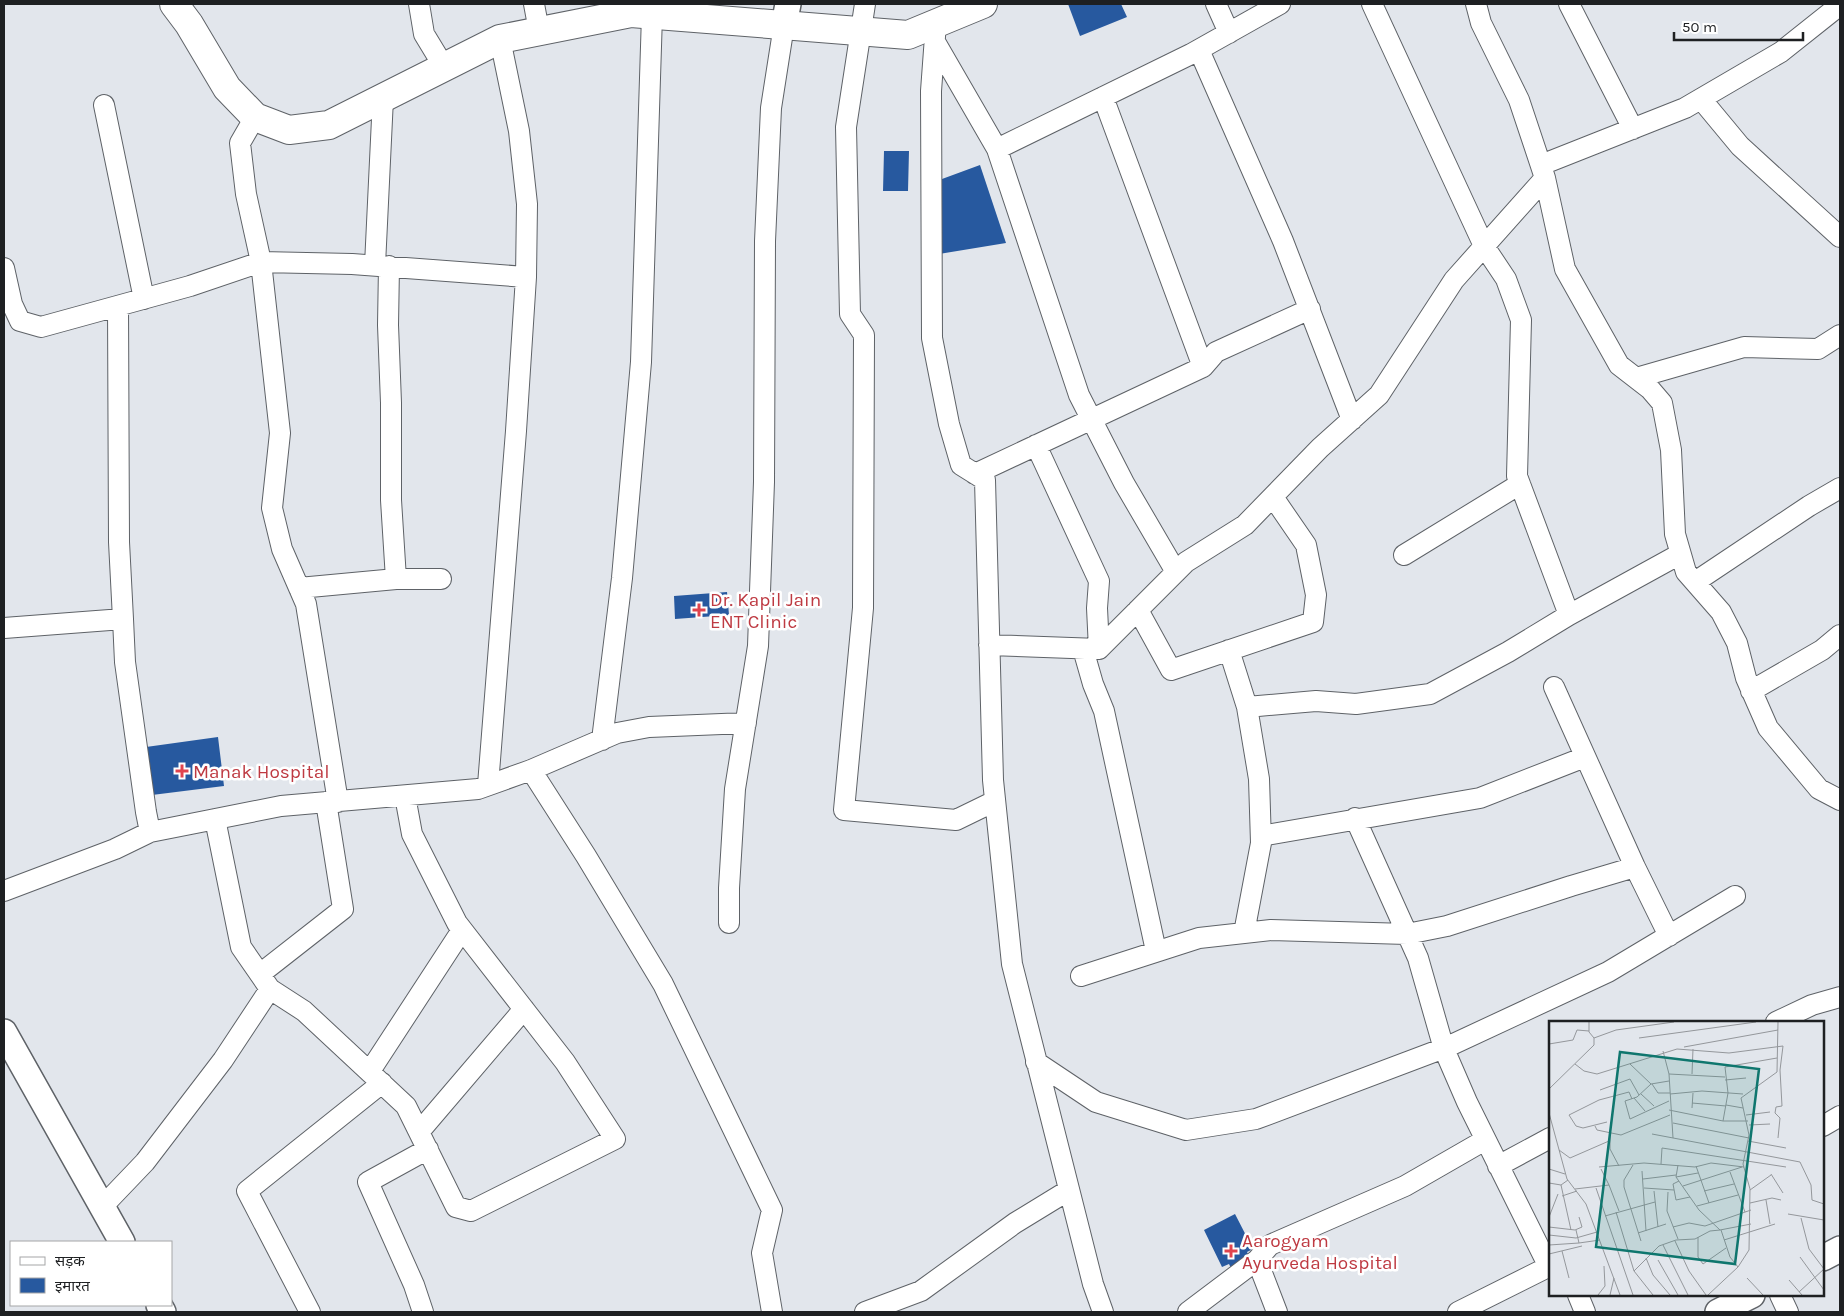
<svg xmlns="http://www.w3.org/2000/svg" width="1844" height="1316" font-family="Karla,'Noto Sans Devanagari',sans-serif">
	<rect width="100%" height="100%" fill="#e2e6ec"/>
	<path fill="#27599f" d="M1068,4H1121L1127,17L1080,36Z
		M884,151H909L908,191H883Z
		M980,165L1006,243L939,254L942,179Z
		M727,592L729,615L675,619L674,596Z
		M218,737L224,786L152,795L146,747Z
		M1235,1214L1253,1249L1247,1252L1256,1270L1237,1280L1229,1264L1222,1267L1204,1230Z"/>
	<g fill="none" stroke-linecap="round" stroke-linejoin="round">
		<defs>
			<path id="minor" d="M419,4L424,34L444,67
				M534,4L539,31
				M865,4L846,127L850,314L864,335L863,608L844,810L956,820L995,801
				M1216,4L1229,33
				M1372,4L1484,246L1506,279L1521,320L1517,476L1569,615
				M1569,4L1633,129
				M936,23L931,91L932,338L949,424L961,465L985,480L993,780L1012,964L1093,1284L1103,1312
				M934,40L997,149L1079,395L1124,483L1176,572
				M1199,50L1283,241L1352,420
				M1103,97L1203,367
				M1701,99L1740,146L1840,237
				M104,105L144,299
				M255,117L240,143L246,194L261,262L280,433L272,508L282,549L306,604L338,802
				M997,149L1191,54L1280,4
				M1541,165L1685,108L1781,52L1840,5
				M1545,178L1565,269L1619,365L1650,389L1662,403L1671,450L1675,534L1686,572L1721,612L1737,643L1746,678L1768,728L1819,789L1840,800
				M375,265L383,98
				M389,266L388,325L391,403V500L396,579
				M4,268L12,304L20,321L41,327L190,286L261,262L352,264L526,277
				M118,306L119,542L123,619L125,662L146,812L150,832
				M1636,378L1744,347L1818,349L1840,335
				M1036,445L1099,581L1097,608L1099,649
				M975,474L1203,367L1216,352L1310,309
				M1404,555L1520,484
				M1695,582L1809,506L1840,488
				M299,588L396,579H441
				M1138,610L1171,670L1313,622L1316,595L1306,545L1273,497
				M4,628L123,619
				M989,645L1099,649L1186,562L1245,525L1320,448L1379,395L1454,280L1545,178L1519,100L1481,23L1476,4
				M1083,649L1093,684L1104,711L1156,951
				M1229,650L1247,707L1259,779L1261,843L1244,933
				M1554,687L1635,867L1669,936
				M1751,691L1822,650L1840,635
				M1247,707L1316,701L1356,704L1430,694L1508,652L1569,615L1680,554
				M602,740L622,578L641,362L652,15
				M531,770L586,856L663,984L772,1210L762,1253L772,1312
				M488,785L516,431L526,277L527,204L519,131L500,39
				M1355,818L1418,958L1444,1049L1467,1102L1549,1267
				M1261,836L1480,798L1585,757
				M4,891L115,849L150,832L281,806L478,789L531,770L617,733L649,727L746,723
				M729,923V888L735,789L758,646L764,482L765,241L771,108L784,25
				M260,974L343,909L326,802
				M1081,976L1199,938L1271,930L1407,934L1447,926L1571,886L1635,867
				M270,989L304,1011L406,1106L456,1207L471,1211L615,1139L565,1062L457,923L412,834L405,796
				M1776,1022L1812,1005L1840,997
				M1036,1062L1096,1102L1186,1130L1256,1119L1447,1047L1608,972L1735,896
				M370,1071L462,930
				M1823,1126L1840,1116
				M419,1132L524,1009
				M1498,1166L1550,1138
				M102,1207L145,1162L223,1060L270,989L241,947L215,819
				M1257,1260L1270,1245L1405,1186L1485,1140
				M1578,1295L1585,1312
				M1780,1295L1788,1312
				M310,1312L247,1191L382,1083
				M423,1312L414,1285L368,1182L428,1149
				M865,1312L921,1291L1015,1223L1069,1190
				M1188,1312L1257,1260L1277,1312
				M1458,1312L1550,1266"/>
			<path id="tertiary" d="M784,25L788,4
				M4,1032L122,1242
				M1823,1258L1840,1249
				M159,1305L163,1312
				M1718,1312L1752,1295"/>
			<path id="primary" d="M174,4L189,24L227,88L255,117L289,130L329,125L500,39L631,13L908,35L983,4"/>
		</defs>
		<use href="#minor" stroke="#5e6267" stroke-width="22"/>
		<use href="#tertiary" stroke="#5e6267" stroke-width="28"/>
		<use href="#primary" stroke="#5e6267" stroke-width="30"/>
		<use href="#minor" stroke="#fff" stroke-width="20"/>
		<use href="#tertiary" stroke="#fff" stroke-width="25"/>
		<use href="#primary" stroke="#fff" stroke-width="28"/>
	</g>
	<g fill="#e0444e" stroke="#fff" stroke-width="2">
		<path d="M696.5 602.5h5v5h5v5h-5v5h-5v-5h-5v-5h5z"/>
		<path d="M179.5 763.5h5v5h5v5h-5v5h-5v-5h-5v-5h5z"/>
		<path d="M1228.5 1243.5h5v5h5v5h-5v5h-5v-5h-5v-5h5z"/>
	</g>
	<g text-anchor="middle" stroke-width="5" stroke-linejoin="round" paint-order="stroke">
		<g font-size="19" fill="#be3a42" stroke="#fff" text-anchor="start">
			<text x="710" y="606">Dr. Kapil Jain<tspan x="710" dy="22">ENT Clinic</tspan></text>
			<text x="193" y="778">Manak Hospital</text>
			<text x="1242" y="1247">Aarogyam<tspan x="1242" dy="22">Ayurveda Hospital</tspan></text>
		</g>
	</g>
	<g transform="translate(1549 1021)">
		<rect width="275" height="275" fill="#e2e6ec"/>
		<path fill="none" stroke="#94979b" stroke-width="1" d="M40,1V11L45,17M90,17L207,1M0,23L24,19L28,9L40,10M135,26L229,9M114,30L120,53L124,117M26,43L35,50L48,53L128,28L180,32L234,25L231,49L233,85L227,86L226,92L231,97L229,117M81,43L102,63L120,60M120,53L176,56M143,53L144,28M176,59L197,57M102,63L88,76L76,80L81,98L120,80M103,63L109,72H121M0,68L45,24V17L67,9L125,1M51,69L81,58L90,74M92,73L105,85M121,73L153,70L194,73M85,77L96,90M143,82L177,85M177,84L194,87M143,87L144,72M120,89L174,100H199M0,92L18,158L37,183L71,274M197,94L221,91M174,100L179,72L176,46L228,37M58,101L34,107L27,105L20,94L50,79L80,71L83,78M124,102L200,117M200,104L221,103M46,105L48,109L72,114L121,94M61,112V128L70,145M103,113L251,141L262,164L263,179L275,183M199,120L237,127M10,129L21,137L60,120M112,143L113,127L237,146M84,144L75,159V166L92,220M129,144L127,156L150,189L171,209L202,203M147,145L160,182M50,146L95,142L146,146L162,142L195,146M0,148L16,153M93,150L97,210M181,151L196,191M222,153L234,172M127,156L149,152M94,158L127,154M130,160L124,163L127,179L141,176M0,162L12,164L19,159M12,164L22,209M60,164L70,190M134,165L193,146M47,167L84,274M95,167L125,169M26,168L60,164L52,148M201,169L222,154M105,170L109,206M155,170L185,163M119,171L118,190L129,218M13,175L28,170M217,179L221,203M201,182L223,177L232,179M148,185L189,174M67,191L85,250L104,274M239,193L275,199M56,195L106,181M0,196L9,173M252,197L260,228L275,248M0,206L26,209L33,206L30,196M124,206L140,202L156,205L202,189M27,209L30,222L51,219M172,209L181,236L189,246M89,212L117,203M0,214L27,217L48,211M149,216V236L154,243L177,227M175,219L226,203M126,220L140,250L157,274M0,224L30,222M114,224L139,274M13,230L20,257M0,233L33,225M251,236L275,269M97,237L104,254L121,274M109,239L129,274M85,250L110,225L127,219L146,218L161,210L171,209M198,257L214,274M240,259L253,274M250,271L275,248M49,274L56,265L55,245M61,274L65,257M159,274L189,246L200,229L201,168L194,143L200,114L192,77L228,51L229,1"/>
		<path fill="#0f766e" fill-opacity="0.15" stroke="#0f766e" stroke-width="2.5" d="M71,31L210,48L186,243L47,226Z"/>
		<rect width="275" height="275" fill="none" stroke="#1e2022" stroke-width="2.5"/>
	</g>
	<rect width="1844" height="1316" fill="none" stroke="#1e2022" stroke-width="10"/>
	<rect x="10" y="1241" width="162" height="65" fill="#ffffff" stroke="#a5a6a7"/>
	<rect x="20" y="1257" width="25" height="8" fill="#ffffff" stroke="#a5a6a7"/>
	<text x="55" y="1266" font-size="15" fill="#1e2022">सड़क</text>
	<rect x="20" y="1278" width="25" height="15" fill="#27599f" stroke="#a5a6a7"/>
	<text x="55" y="1291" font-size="15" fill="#1e2022">इमारत</text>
	<path d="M1674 32v8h129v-8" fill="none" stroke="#1e2022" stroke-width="2.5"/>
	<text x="1682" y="32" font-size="15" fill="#1e2022" stroke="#ffffff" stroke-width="4" paint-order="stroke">50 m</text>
</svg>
